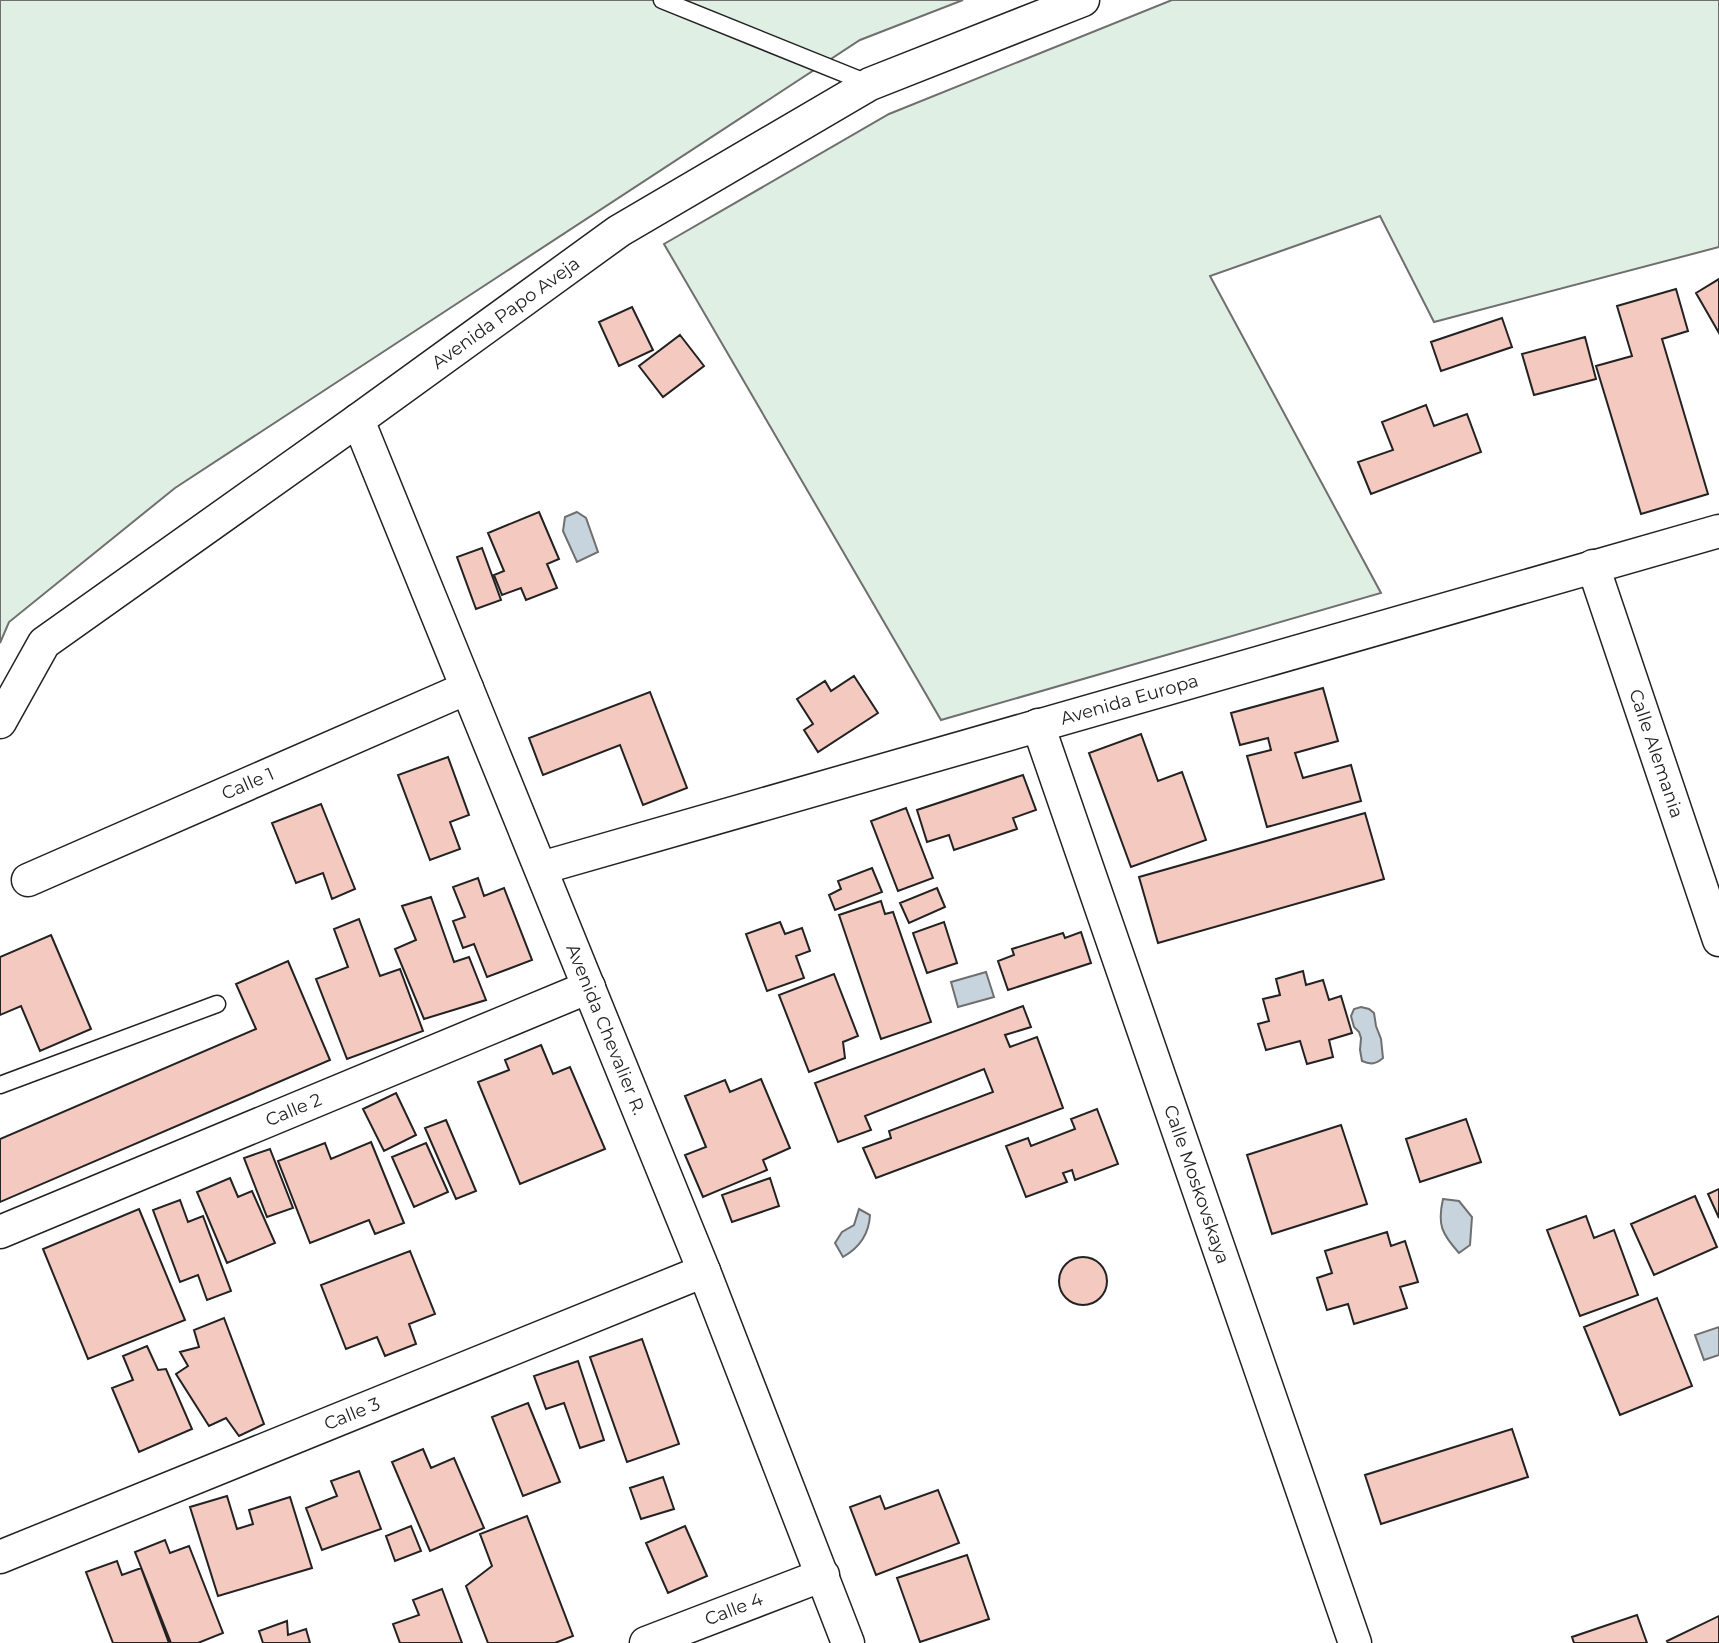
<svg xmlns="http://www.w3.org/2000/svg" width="1719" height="1643" font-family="Montserrat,sans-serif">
	<rect width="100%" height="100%" fill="#fff"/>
	<path fill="#e0efe3" stroke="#6f6f6f" stroke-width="2" d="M0,0H963L860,40L175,488L9,622L0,643Z
		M1172,0H1719V247L1434,322L1380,216L1210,276L1381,593L941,720L664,244L889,114Z"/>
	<path fill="#c7d3dd" stroke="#6f6f6f" stroke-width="2" d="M577,512L586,518L598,552L577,562L563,531L565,517Z
		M986,972L994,997L958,1007L951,982Z
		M1361,1007L1369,1009L1374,1013L1376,1026L1381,1039L1383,1058C1376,1064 1371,1065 1362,1061L1360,1050L1361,1038L1359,1032L1354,1027L1351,1016L1354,1009Z
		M1443,1199L1459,1201L1472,1217L1470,1245L1459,1253C1442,1234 1437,1225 1443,1199Z
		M859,1209L870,1215C869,1234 859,1248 843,1257L835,1243L842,1232L854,1225Z
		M1719,1327V1355L1704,1360L1695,1335Z"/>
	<path fill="#f3c9c0" stroke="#222" stroke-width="2" d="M1719,279V333L1696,293Z
		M1676,289L1688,331L1662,339L1708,494L1641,514L1596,366L1632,356L1617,306Z
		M632,307L653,350L619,366L599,322Z
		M1502,318L1512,347L1441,371L1431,342Z
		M680,335L704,366L663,397L639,366Z
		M1585,337L1596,379L1534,395L1522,354Z
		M1426,405L1434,426L1467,414L1481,452L1371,494L1358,462L1393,450L1382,422Z
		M539,512L559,559L547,564L557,588L526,600L521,588L502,595L494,575L504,571L488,533Z
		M482,548L501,600L476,609L457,557Z
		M854,676L878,713L818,752L804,730L813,724L797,699L825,681L831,691Z
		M1323,688L1338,741L1295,753L1303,778L1351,765L1361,801L1267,827L1247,756L1271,750L1268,738L1240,745L1231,713Z
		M650,692L687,788L643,805L620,745L543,775L529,738Z
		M1141,734L1158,781L1182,772L1206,840L1131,867L1089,753Z
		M448,757L469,815L450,822L460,849L430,860L398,775Z
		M1023,775L1036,810L1013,818L1017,829L954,850L949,835L927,842L917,810Z
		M321,804L355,889L332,899L323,873L296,883L272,823Z
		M906,808L933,878L898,891L871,821Z
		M1365,813L1384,879L1158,943L1139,877Z
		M872,868L882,892L835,910L829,895L841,889L838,881Z
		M478,878L484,896L504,888L532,960L487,977L474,944L463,948L453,921L465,917L453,887Z
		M937,888L945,907L909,923L900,903Z
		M431,897L454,962L469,957L486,1000L424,1019L395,949L416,940L402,906Z
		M881,901L885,914L893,912L931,1022L881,1039L839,915Z
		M359,919L380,976L400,969L423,1031L347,1059L316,979L348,967L334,929Z
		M780,922L785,934L802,928L810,951L796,956L804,978L767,991L746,934Z
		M944,922L957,963L927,973L913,933Z
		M1081,932L1091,963L1008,990L998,961L1014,955L1012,949L1063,933L1065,938Z
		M51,935L91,1029L40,1051L21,1006L0,1015V957Z
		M288,961L330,1060L0,1202V1139L256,1029L236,984Z
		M1303,971L1306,985L1323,980L1329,1000L1341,996L1352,1033L1329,1040L1333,1057L1307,1064L1300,1041L1266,1050L1258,1024L1269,1021L1263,999L1280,995L1276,979Z
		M834,974L858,1036L843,1042L845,1058L809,1072L779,995Z
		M1023,1006L1031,1027L1005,1035L1010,1047L1037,1037L1063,1108L876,1178L863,1148L891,1138L889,1131L993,1092L984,1069L865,1116L871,1130L838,1142L815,1083Z
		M541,1045L553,1074L570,1067L605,1149L520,1184L478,1082L509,1070L505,1060Z
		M761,1079L790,1148L763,1160L767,1170L703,1197L685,1155L706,1147L685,1096L725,1080L730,1092Z
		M396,1093L416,1135L384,1151L363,1109Z
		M1097,1109L1118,1164L1075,1180L1072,1170L1063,1173L1067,1182L1026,1197L1006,1146L1028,1138L1031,1146L1075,1129L1071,1119Z
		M1466,1119L1481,1162L1420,1182L1406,1139Z
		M446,1120L476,1191L456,1199L425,1128Z
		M1341,1125L1367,1204L1272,1234L1247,1155Z
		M371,1142L404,1223L375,1234L369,1220L310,1243L278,1161L325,1143L331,1159Z
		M426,1143L448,1192L414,1207L392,1157Z
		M270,1149L293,1208L267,1217L244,1158Z
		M230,1178L238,1197L252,1191L275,1243L227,1263L197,1192Z
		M770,1178L779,1206L732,1222L722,1195Z
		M1719,1189V1218L1708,1194Z
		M1695,1196L1717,1247L1654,1275L1631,1224Z
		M180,1200L188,1222L203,1216L231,1291L207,1300L198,1275L180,1282L153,1210Z
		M139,1209L185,1320L88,1359L43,1249Z
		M1586,1216L1594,1238L1614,1230L1638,1295L1580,1316L1547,1230Z
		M1387,1232L1391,1246L1405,1241L1418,1282L1400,1287L1407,1308L1354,1324L1348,1304L1327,1310L1317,1278L1332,1273L1325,1251Z
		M410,1251L435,1314L409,1324L416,1344L385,1356L377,1337L346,1349L321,1285Z
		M1059 1281a24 24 0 1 1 48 0a24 24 0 1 1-48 0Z
		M1657,1298L1692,1386L1620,1415L1584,1327Z
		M224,1318L264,1424L239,1436L226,1418L209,1426L176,1374L188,1366L180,1352L199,1347L194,1330Z
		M642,1339L679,1444L627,1462L590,1357Z
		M147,1346L158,1370L166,1369L192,1429L139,1452L112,1388L133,1380L123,1356Z
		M578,1361L604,1440L580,1448L564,1403L546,1409L534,1376Z
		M528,1403L560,1482L523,1496L492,1417Z
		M1512,1429L1528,1477L1381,1524L1365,1475Z
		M423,1449L431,1468L454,1458L484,1528L430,1551L392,1462Z
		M359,1471L381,1529L322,1550L306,1508L337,1496L331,1481Z
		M663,1477L674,1509L641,1519L630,1488Z
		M938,1490L959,1543L876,1575L850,1507L880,1496L885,1509Z
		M227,1496L237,1529L253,1524L249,1510L290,1497L312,1568L218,1596L190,1507Z
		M527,1516L573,1636L555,1643H488L466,1586L492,1566L480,1534Z
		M411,1526L421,1551L395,1561L386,1536Z
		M685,1526L707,1576L668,1593L646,1543Z
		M165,1540L170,1553L189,1546L223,1633L198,1643H171L135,1552Z
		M967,1555L989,1619L920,1642L897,1578Z
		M117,1561L122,1575L141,1568L169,1643H113L86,1572Z
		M442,1589L462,1643H400L393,1624L419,1615L413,1600Z
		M1637,1615L1647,1643H1574L1572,1637Z
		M1719,1616V1643H1668L1667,1641Z
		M287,1621L288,1635L306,1629L310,1643H263L259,1631Z"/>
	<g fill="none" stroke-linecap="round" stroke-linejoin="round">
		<defs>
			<path id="lane" d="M662,0L870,84
				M0,1085L217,1004"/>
			<g id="street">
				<path id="s1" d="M358,420L704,1271L848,1643"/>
				<path id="s2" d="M1593,566L1719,940"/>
				<path id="s3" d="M0,722L44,643L358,420L619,231L870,84L1083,0"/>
				<path id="s4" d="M1038,725L1355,1643"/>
				<path id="s5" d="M541,868L1719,531"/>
				<path id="s6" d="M28,880L467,688"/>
				<path id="s7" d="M0,1232L589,987"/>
				<path id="s8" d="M0,1557L704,1271"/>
				<path id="s9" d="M646,1643L823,1575"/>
			</g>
		</defs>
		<use href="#lane" stroke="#222" stroke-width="19"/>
		<use href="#street" stroke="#222" stroke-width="35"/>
		<use href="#lane" stroke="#fff" stroke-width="16"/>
		<use href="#street" stroke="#fff" stroke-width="32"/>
	</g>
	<g text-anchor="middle" stroke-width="5" stroke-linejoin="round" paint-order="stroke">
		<g font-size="18" fill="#222" stroke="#fff">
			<text dy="6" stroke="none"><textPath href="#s3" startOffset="658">Avenida Papo Aveja</textPath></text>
			<text dy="6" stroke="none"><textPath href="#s5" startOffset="612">Avenida Europa</textPath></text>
			<text dy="6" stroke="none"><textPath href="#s2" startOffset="198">Calle Alemania</textPath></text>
			<text dy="6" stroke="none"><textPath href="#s6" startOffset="240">Calle 1</textPath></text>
			<text dy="6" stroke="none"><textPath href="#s1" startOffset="658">Avenida Chevalier R.</textPath></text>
			<text dy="6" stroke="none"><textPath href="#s7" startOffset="318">Calle 2</textPath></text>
			<text dy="6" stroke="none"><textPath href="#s4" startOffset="486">Calle Moskovskaya</textPath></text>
			<text dy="6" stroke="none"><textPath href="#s8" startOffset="380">Calle 3</textPath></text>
			<text dy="6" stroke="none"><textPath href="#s9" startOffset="94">Calle 4</textPath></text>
		</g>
	</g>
</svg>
